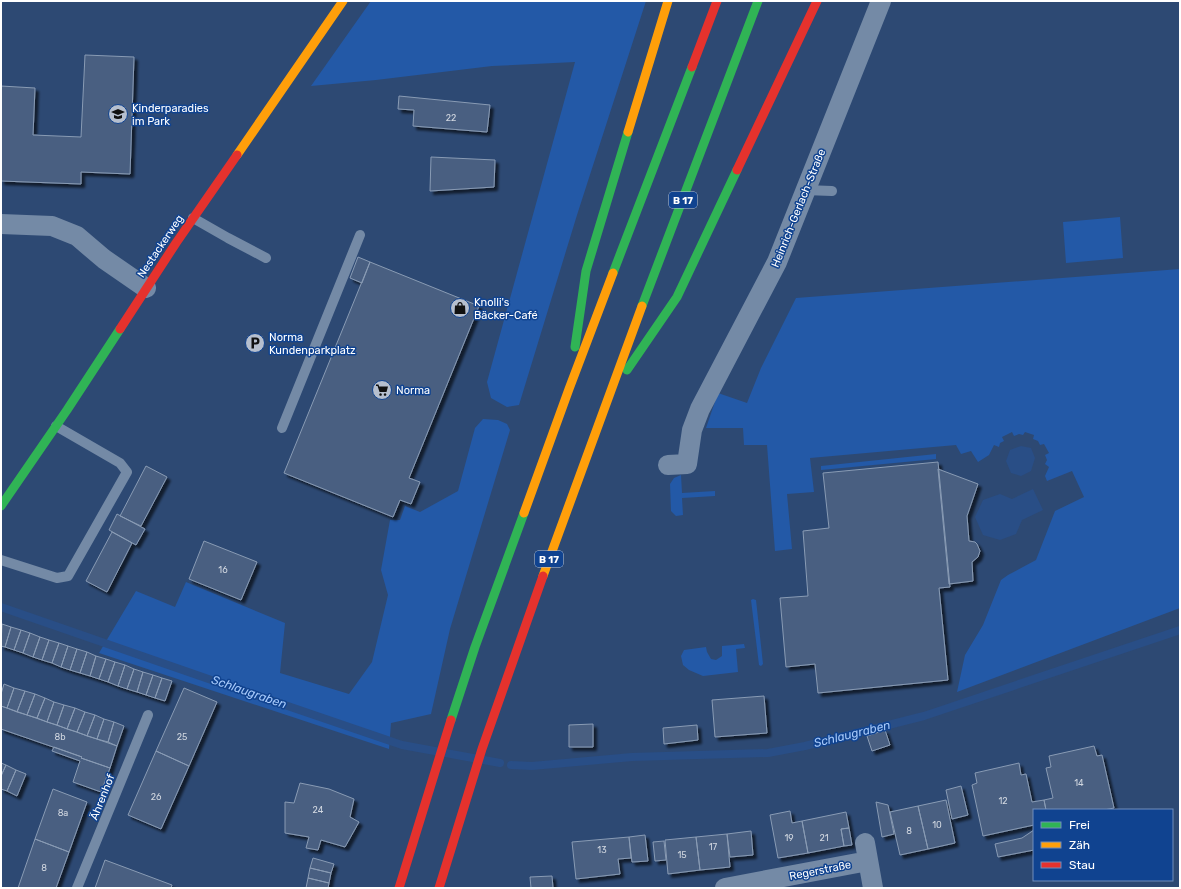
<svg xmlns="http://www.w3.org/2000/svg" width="1181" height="889" font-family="Rubik,sans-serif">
	<defs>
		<filter id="shadow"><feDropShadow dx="3.5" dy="3.5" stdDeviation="1" flood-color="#0009"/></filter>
	</defs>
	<rect width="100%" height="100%" fill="#2d4973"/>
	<path fill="#2359a7" d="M371,1H646L577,215L519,405L507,407L491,398L487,382L575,62L492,66L376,80L311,86Z
		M1120,217L1123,258L1066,263L1063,222Z
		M1180,269V608L957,692L965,655L983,625L1001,580L1008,575L1036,560L1055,511L1084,497L1072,471L1047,481L1045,476L1049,467L1045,464L1047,460L1045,455L1049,453L1044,444L1040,445L1038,441L1033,439L1034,435L1025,432L1023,435L1019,434L1014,436L1012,432L1002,437L1004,441L1000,443L999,447L994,445L989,455L978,462L971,451L961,454L956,445L810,458L814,492L787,494L792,549L775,551L767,445H744L743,428H706L718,393L747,403L761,368L796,298Z
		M483,419L498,420L507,424L510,430L450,629L431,714L391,723L389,749L99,653L136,591L175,607L186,582L285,623L280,673L349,694L372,662L388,595L381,570L390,520H400L405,506L420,512L458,491L475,428Z
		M936,454V459L821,470V466Z
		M681,475L682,493L715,491V496L682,498L683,515L676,516L671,511L670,484L674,478Z
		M753,599L756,600L763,664L761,666L759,665L751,600Z
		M744,644L745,648L736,649L738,672L703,676L689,670L683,665L681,656L684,650L706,647L707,652L711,659L716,660L722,656V646Z"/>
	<path fill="#294e86" d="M1021,446L1031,448L1035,458L1031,471L1021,476L1011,473L1006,461L1010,450Z
		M1033,489L1043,510L1022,520L1016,534L1000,540L983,535L975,517L983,500L1000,494L1012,499Z"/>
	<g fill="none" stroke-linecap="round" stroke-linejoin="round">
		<path stroke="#294e86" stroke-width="8" d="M1,607L220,683L402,745L500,763
			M511,765L532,766L632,757L768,753L805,746L924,716L1180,630"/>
	</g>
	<path fill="#485f81" stroke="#899bb4" filter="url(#shadow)" d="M85,55L134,57L130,174L81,172V184L1,181V86L35,88L33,135L81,137Z
		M399,96L490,105L487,132L413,126L414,110L398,109Z
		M431,157L495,160L494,187L430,191Z
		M358,257L370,262L362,283L350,278Z
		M370,262L479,306L409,478L420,482L411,504L400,500L393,517L284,473Z
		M938,462L950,587L939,588L948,680L818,693L815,664L786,667L780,598L808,596L803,531L829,528L823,473Z
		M146,466L167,477L141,526L120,516Z
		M938,469L978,484L967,516L969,541L975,542L977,544L980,551L978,557L972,562L973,581L949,584Z
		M117,514L145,529L136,545L109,530Z
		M112,532L132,543L107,592L86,581Z
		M204,541L257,562L241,600L189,579Z
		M2,624L11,627L5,647L1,646Z
		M11,627L21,630L14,650L5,647Z
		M21,630L30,633L23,653L14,650Z
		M30,633L40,637L33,657L23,653Z
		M40,637L49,640L42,660L33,657Z
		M49,640L59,643L52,663L42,660Z
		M59,643L68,646L61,667L52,663Z
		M68,646L77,649L70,670L61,667Z
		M77,649L87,652L80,673L70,670Z
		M87,652L96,656L90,676L80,673Z
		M96,656L106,659L99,679L90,676Z
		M106,659L115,662L108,682L99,679Z
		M115,662L125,665L118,686L108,682Z
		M125,665L134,669L127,689L118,686Z
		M134,669L143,672L137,692L127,689Z
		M143,672L153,675L146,695L137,692Z
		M153,675L162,678L155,698L146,695Z
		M162,678L172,681L165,701L155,698Z
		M4,684L14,688L7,708L1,706V694Z
		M14,688L25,691L17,712L7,708Z
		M184,688L217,702L189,766L156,751Z
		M25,691L35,694L27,715L17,712Z
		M35,694L45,698L37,718L27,715Z
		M764,696L767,733L715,737L712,700Z
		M45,698L54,702L47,722L37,718Z
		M54,702L64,705L57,725L47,722Z
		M64,705L75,708L67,729L57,725Z
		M1,706L117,746L110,768L81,758L82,757L1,729Z
		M75,708L85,712L77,732L67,729Z
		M85,712L95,715L87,736L77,732Z
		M95,715L104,719L97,739L87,736Z
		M104,719L114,722L108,742L97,739Z
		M114,722L124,726L117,746L108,742Z
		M593,724V747H569V725Z
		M697,725L698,740L664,744L663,728Z
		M885,730L890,745L872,751L867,736Z
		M1094,746L1097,756L1102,755L1114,808L1104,810H1046L1044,800L1053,798L1046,768L1051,767L1049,756Z
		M54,747L82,757L81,758L110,768L101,792L73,782L80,761L52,751Z
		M156,751L189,766L161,829L128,815Z
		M1,763L6,765L1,776Z
		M1019,763L1021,775L1026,774L1032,802L1044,800L1046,810H1034V825L983,836L972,785L977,783L975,773Z
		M6,765L16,770L7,791L1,789V776Z
		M16,770L26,774L17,796L7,791Z
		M300,783L329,789L354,799L350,817L359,822L345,847L321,840L318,850L306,848L309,837L285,833V802L294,803Z
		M961,786L968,815L952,819L946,790Z
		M53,789L87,802L69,852L35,839Z
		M946,800L955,843L928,849L918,806Z
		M876,802L888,805L894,834L882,837Z
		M918,806L928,849L900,855L890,812Z
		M790,811L792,823L802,821L808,853L778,858L770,815Z
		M846,812L849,828L841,829L844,846L808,853L802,821Z
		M849,828L852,845L844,846L841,829Z
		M1034,830V850L998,857L995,844L1022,838Z
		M751,831L753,855L730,857L727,834Z
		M727,834L730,867L700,870L696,837Z
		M645,835L648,861L632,862L629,837Z
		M629,837L631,858L618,859L620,874L576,879L572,842Z
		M696,837L700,870L668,874L665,840Z
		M35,839L69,852L56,888H18Z
		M664,841L666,860L655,861L653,842Z
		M313,858L334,864L331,873L310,868Z
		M105,860L172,885L171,888H95Z
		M310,868L331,873L329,883L308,878Z
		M552,876L553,888H531L530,877Z
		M308,878L329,883L328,888H306Z"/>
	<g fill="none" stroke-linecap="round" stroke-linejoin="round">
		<path stroke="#748aa6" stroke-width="10" d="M805,190L832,191
			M193,218L228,238L266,258
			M282,428L360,235
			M1,560L57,578L68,576L127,472L120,463L56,426
			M77,888L148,715"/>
		<path stroke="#748aa6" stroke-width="20" d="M1,224L52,226L77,236L104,259L146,288
			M668,465L687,464L692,430L700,409L777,262L881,1
			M865,843L873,888
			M725,888L868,861"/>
		<path stroke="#30b455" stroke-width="9" d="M613,273L692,67
			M642,306L758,1
			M575,347L586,271L628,132
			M627,370L677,297L737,170
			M1,506L67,410L120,329
			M451,720L475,647L524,513"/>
		<path stroke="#ff9f0a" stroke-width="9" d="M628,132L668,1
			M237,155L343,1
			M524,513L569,389L613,273
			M543,576L642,306"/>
		<path stroke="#e5322d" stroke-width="9" d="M692,67L717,1
			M737,170L817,1
			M120,329L176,243L237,155
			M399,888L451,720
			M439,888L482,749L543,576"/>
	</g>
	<defs>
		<symbol id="school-disc" viewBox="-11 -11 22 22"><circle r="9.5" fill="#b6bfce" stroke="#104390"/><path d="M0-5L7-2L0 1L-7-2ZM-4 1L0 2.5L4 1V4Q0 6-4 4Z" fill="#111"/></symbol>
		<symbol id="shop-disc" viewBox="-11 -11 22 22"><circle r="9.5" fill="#b6bfce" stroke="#104390"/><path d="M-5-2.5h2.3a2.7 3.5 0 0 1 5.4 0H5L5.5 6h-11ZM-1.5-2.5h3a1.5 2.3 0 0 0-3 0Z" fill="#111"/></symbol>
		<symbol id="parking-disc" viewBox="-11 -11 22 22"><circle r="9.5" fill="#b6bfce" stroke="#104390"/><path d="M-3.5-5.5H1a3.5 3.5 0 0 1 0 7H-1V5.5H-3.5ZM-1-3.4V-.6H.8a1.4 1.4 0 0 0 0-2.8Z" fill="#111"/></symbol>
		<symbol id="supermarket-disc" viewBox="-11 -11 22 22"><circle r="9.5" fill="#b6bfce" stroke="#104390"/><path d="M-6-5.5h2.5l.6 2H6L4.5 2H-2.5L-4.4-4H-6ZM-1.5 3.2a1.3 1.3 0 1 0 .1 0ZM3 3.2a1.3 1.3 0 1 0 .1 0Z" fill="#111"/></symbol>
	</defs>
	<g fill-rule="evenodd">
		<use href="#school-disc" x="107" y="103" width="22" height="22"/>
		<use href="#shop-disc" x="449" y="297" width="22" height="22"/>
		<use href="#parking-disc" x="244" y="332" width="22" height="22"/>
		<use href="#supermarket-disc" x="371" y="379" width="22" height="22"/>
	</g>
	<g text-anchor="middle" stroke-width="3" stroke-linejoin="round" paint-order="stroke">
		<g font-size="9" fill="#d1d7e0">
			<text x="451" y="121">22</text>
			<text x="223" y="573">16</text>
			<text x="60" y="740">8b</text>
			<text x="182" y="740">25</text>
			<text x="1079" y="786">14</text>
			<text x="156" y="800">26</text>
			<text x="1003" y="804">12</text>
			<text x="318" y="813">24</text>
			<text x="63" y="816">8a</text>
			<text x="937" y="828">10</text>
			<text x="909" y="834">8</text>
			<text x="789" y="841">19</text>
			<text x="824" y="841">21</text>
			<text x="713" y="850">17</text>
			<text x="602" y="853">13</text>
			<text x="682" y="858">15</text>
			<text x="44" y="871">8</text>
		</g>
		<g fill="#104390" stroke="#b7c7de" stroke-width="1">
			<rect x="669" y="192" width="28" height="16" rx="3"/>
			<rect x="535" y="551" width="28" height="16" rx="3"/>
		</g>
		<g font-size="10" font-weight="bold" fill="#fff">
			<text x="683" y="204">B 17</text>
			<text x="549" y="563">B 17</text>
		</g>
		<g font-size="11" fill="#fff" stroke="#104390" text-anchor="start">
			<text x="132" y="112">Kinderparadies<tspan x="132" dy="13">im Park</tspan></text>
			<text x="474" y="306">Knolli's<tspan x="474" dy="13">Bäcker-Café</tspan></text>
			<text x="269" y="341">Norma<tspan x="269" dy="13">Kundenparkplatz</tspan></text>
			<text x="396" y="394">Norma</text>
		</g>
		<g font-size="11" fill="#fff" stroke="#104390">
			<text transform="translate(798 208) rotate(-68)" y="4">Heinrich-Gerlach-Straße</text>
			<text transform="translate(160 246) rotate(-56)" y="4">Nestackerweg</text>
			<text transform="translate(102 797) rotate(-68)" y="4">Ährenhof</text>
			<text transform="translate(820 870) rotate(-11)" y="4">Regerstraße</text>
		</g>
		<g font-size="12" font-style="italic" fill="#a6c9fa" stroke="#104390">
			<text transform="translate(249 692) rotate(19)" y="4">Schlaugraben</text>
			<text transform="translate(852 734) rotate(-14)" y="4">Schlaugraben</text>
		</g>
	</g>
	<rect width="1181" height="889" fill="none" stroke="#ffffff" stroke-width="4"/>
	<rect x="1033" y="809" width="140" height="72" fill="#104390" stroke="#708ebc"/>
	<rect x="1041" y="822" width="20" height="6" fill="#30b455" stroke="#708ebc"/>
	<text x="1069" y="829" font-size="12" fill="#ffffff">Frei</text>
	<rect x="1041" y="842" width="20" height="6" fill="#ff9f0a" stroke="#708ebc"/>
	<text x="1069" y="849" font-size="12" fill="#ffffff">Zäh</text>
	<rect x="1041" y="862" width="20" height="6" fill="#e5322d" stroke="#708ebc"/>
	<text x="1069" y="869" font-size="12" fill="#ffffff">Stau</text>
</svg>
